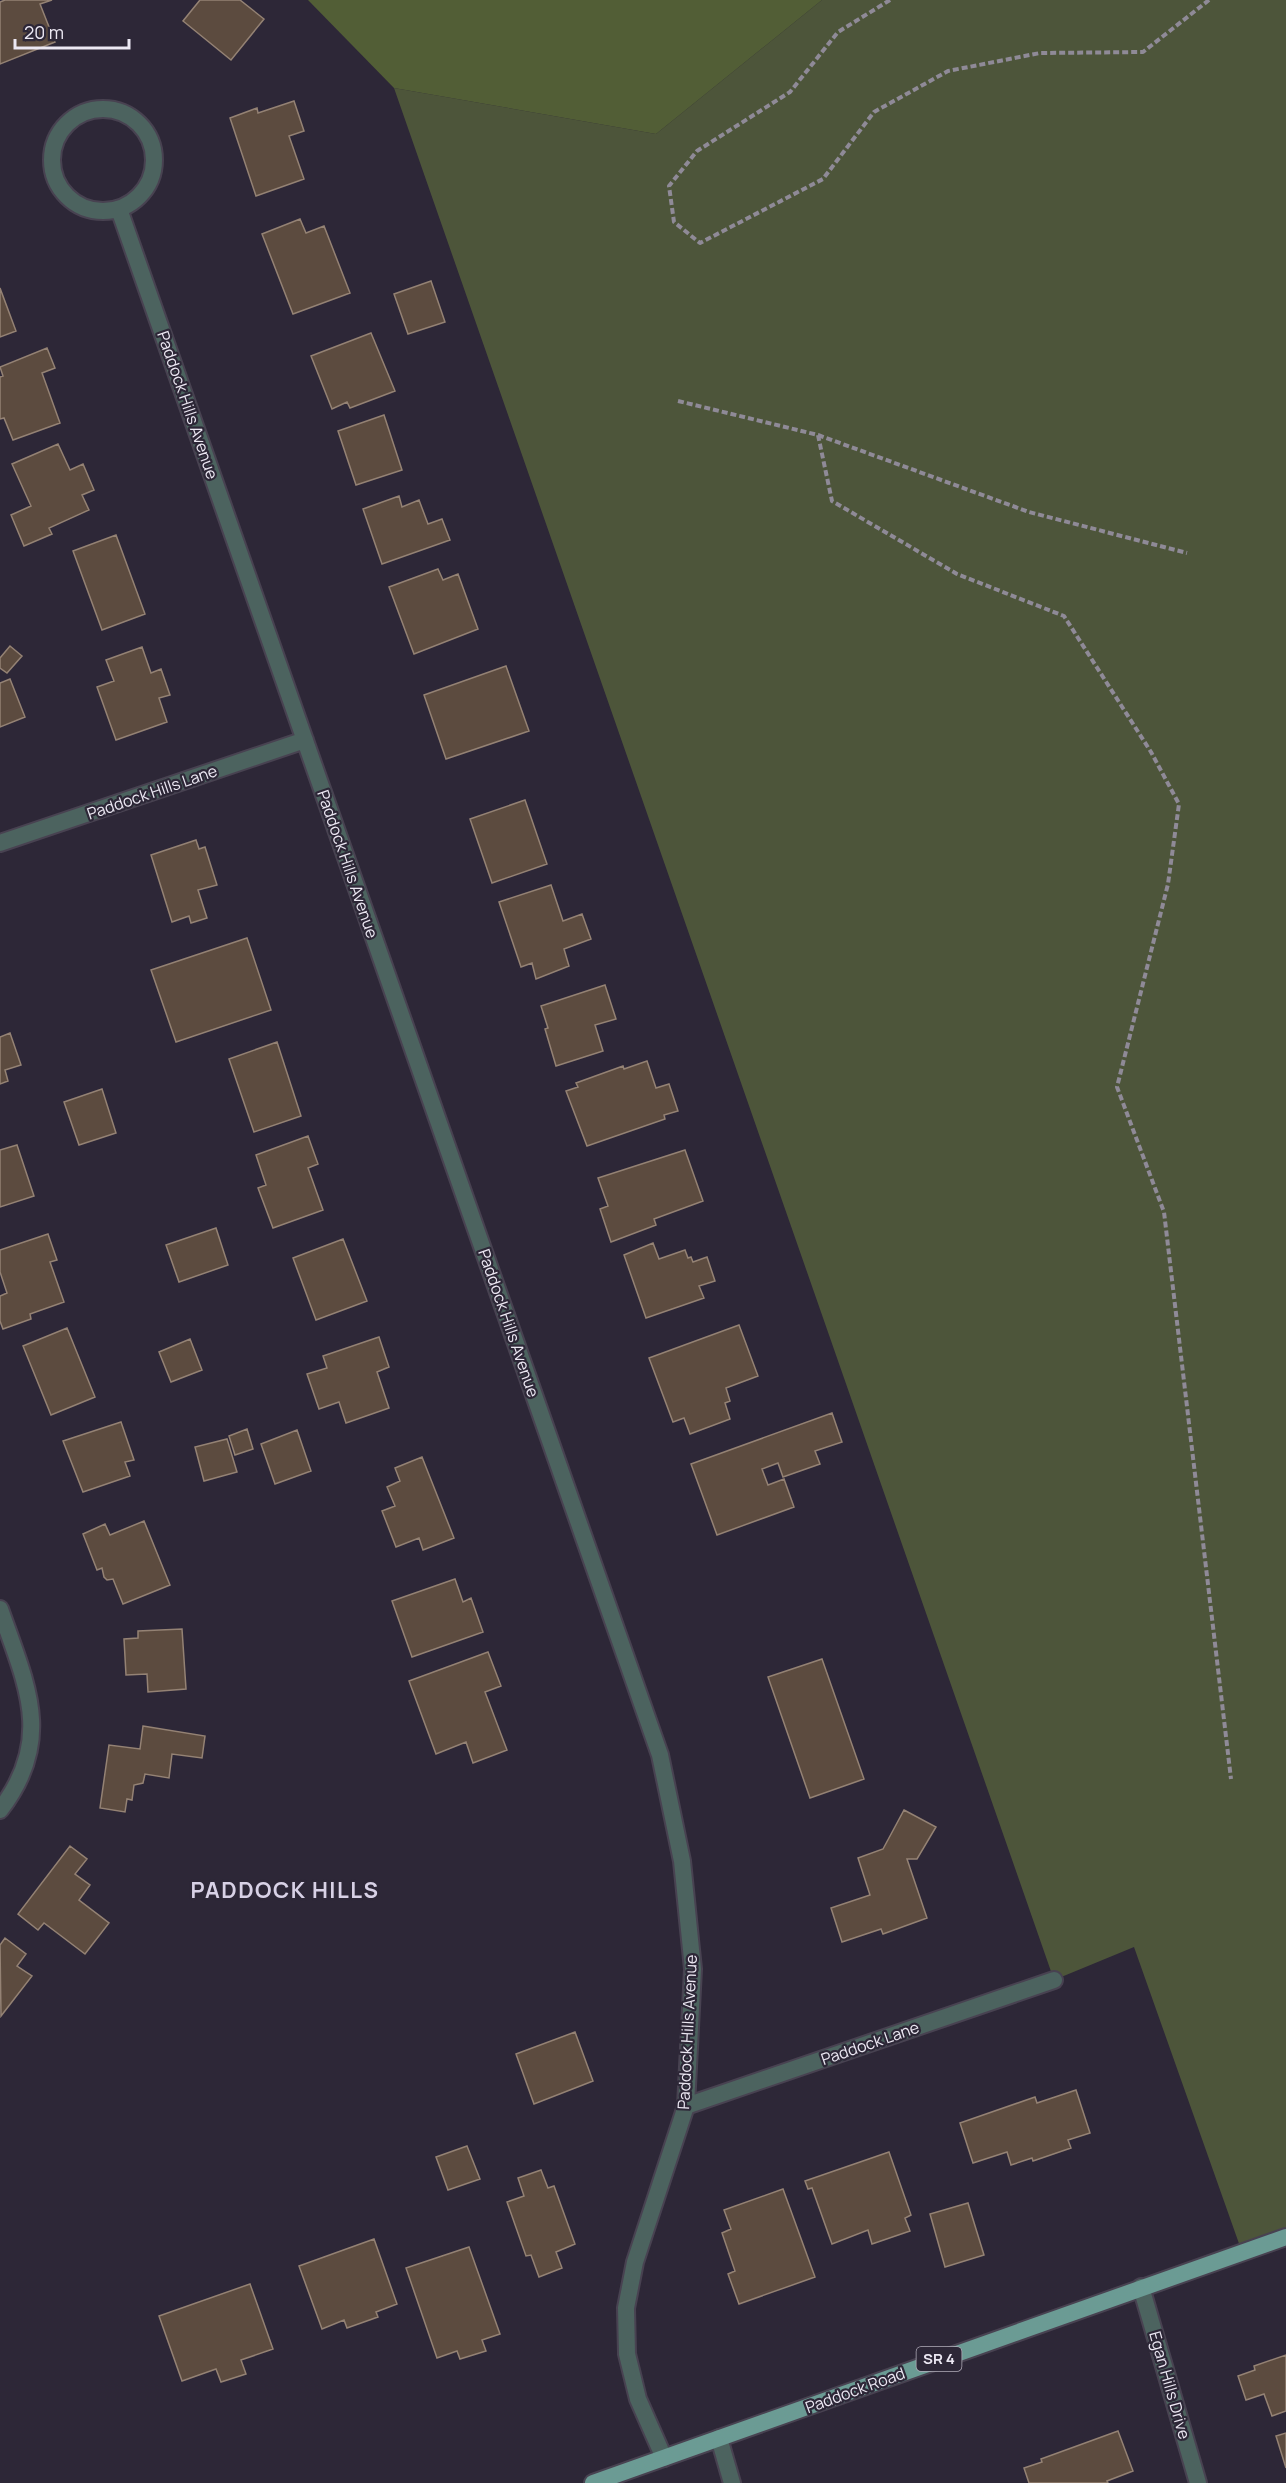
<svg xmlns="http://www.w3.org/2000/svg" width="1286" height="2483" font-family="Manrope,sans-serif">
	<rect width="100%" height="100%" fill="#2d2737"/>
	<path fill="#4d553a" d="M822,0H1286V2237L1242,2252L1134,1947L1054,1980L394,88L656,134Z"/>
	<path fill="#525e36" d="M308,0H822L656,134L394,88Z"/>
	<path fill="#5c4b3f" stroke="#948274" stroke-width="1.5" d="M5,0H52L40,4L55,42L0,64V2Z
		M200,0H240L264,19L231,60L183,21Z
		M294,101L304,131L289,136L304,179L256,196L230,118L257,108L258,113Z
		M300,219L306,233L324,226L350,293L293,314L262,234Z
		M431,281L445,322L408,334L394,294Z
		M0,288L16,331L0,337Z
		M371,333L395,391L350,408L347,402L332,409L311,356Z
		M47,348L55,368L42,373L60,423L13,440L4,418L0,419V377L3,376L0,367Z
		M384,415L402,470L356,485L338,431Z
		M58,444L70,470L83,464L94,490L82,495L89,510L49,528L52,534L24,546L11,515L31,506L12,464Z
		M399,496L402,507L419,500L428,524L442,519L450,540L382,564L363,509Z
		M116,535L145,614L102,630L73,551Z
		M438,569L443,580L458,574L478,629L414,654L389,587Z
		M10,646L22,656L7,673L0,668V658Z
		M142,647L151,673L161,669L170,695L159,698L167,722L116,740L97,687L114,681L106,660Z
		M506,666L529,731L446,759L424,695Z
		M10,679L25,717L0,727V683Z
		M525,800L547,864L492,883L470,819Z
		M196,840L199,849L205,847L217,885L198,890L207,918L191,923L189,916L172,922L151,855Z
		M551,885L563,921L582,914L591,939L564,949L569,966L536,979L532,963L521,967L499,902Z
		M247,938L271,1010L176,1042L151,970Z
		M605,985L616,1019L595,1025L603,1051L556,1066L545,1029L548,1028L541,1006Z
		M10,1033L21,1065L5,1070L8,1081L0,1084V1037Z
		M277,1042L301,1116L254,1132L229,1059Z
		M647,1061L656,1088L669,1084L678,1111L664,1115L665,1119L587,1146L566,1091L578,1087L576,1083L623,1066L624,1069Z
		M102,1089L116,1133L79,1145L64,1102Z
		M308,1136L318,1164L308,1168L323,1210L273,1228L258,1188L266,1185L256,1155Z
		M17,1145L34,1196L0,1207V1150Z
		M685,1150L703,1201L654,1219L656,1225L611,1242L600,1209L608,1206L598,1178Z
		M216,1228L228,1265L179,1282L166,1245Z
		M48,1234L57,1260L50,1262L64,1302L30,1314L31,1319L3,1329L0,1321V1296L7,1293L0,1272V1250Z
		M343,1239L367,1301L316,1320L293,1258Z
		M653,1243L659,1259L685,1250L688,1258L691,1257L693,1262L707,1257L715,1281L699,1286L704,1298L646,1318L624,1255Z
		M739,1325L758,1376L726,1388L730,1401L725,1403L730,1419L690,1434L684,1418L673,1422L649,1358Z
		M67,1328L95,1397L51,1415L23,1346Z
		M379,1337L389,1367L377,1372L389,1408L346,1423L339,1402L319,1409L307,1374L327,1368L323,1356Z
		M190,1339L202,1370L171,1382L159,1352Z
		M832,1413L842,1442L815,1451L820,1464L783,1477L778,1463L762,1469L768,1485L784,1479L794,1507L717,1535L691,1464Z
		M121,1422L134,1460L125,1462L130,1476L83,1492L63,1441Z
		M247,1429L253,1449L235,1455L229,1436Z
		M297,1430L311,1471L275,1484L261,1444Z
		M227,1439L237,1472L204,1481L195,1447Z
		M422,1457L454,1538L423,1550L419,1538L396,1547L382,1511L395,1506L387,1487L400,1481L395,1468Z
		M144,1521L170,1585L123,1604L113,1579L107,1580L104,1577L102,1568L97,1570L83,1534L105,1524L110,1535Z
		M455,1579L463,1602L471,1598L483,1632L412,1657L392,1601Z
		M182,1629L186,1689L148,1692L147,1674L126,1675L124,1639L138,1638V1631Z
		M488,1652L501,1686L485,1692L507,1750L473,1763L466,1742L436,1754L409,1681Z
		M822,1659L864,1779L810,1798L768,1677Z
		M143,1726L205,1736L202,1758L172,1754L169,1778L145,1774L143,1783L134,1785L132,1800L127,1799L125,1812L100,1808L109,1745L140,1749Z
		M904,1810L936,1827L917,1859H907L927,1918L883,1934L881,1929L842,1942L831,1908L870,1895L858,1858L883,1849Z
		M70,1846L87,1859L75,1874L90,1885L79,1900L109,1923L85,1954L44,1923L38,1930L18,1914Z
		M5,1938L26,1954L17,1966L32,1976L1,2016L0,1945Z
		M575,2032L593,2081L534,2104L516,2054Z
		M1076,2090L1090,2133L1068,2140L1071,2148L1033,2161L1032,2158L1011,2165L1007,2152L973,2163L960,2123L1035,2097L1037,2103Z
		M467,2146L480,2179L448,2190L436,2157Z
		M889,2152L911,2215L905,2218L910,2231L872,2244L868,2230L832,2244L812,2188L808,2189L805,2181Z
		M541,2170L548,2188L554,2186L575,2244L556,2252L562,2268L539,2277L531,2255L526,2256L507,2202L524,2196L518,2178Z
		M783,2189L815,2277L739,2304L728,2274L735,2271L722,2233L731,2229L724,2210Z
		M968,2203L984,2255L945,2267L930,2214Z
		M374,2239L397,2304L376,2312L378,2317L347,2328L344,2320L322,2329L299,2266Z
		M469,2247L500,2334L482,2340L486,2351L460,2359L457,2351L437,2358L406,2268Z
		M250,2284L273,2349L241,2360L246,2374L221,2382L216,2369L182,2381L159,2316Z
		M1286,2355V2411L1272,2416L1264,2394L1246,2400L1238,2376L1255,2370L1254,2366Z
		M1118,2431L1133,2471L1107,2481L1108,2483H1029L1024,2468L1042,2462L1041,2459Z
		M1286,2433V2468L1276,2436Z"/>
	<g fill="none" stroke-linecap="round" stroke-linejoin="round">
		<defs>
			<path id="minor" d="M52 160a51 51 0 1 1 102 0a51 51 0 1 1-102 0Z
				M119,209L660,1755L682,1861L693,1969L686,2106L635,2262L626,2308L627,2354L638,2399L664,2458
				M0,843L305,740
				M0,1609C26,1684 55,1739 0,1810
				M686,2106L1054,1980
				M1141,2287L1198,2483
				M719,2438L732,2483"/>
			<path id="primary" d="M593,2483L1286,2237"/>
		</defs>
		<use href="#minor" stroke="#484251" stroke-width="20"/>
		<use href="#primary" stroke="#484251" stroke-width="20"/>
		<path stroke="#8f8a97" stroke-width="4" stroke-dasharray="6 3" stroke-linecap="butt" d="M890,0L838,32L790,92L697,151L669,186L674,222L700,243L823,179L874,112L948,71L1040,53L1143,52L1209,0
			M678,401L818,435L832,501L957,574L1064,616L1151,752L1179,804L1168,884L1117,1087L1164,1212L1231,1779
			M818,435L1029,512L1187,553"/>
		<use href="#minor" stroke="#4c635f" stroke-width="16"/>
		<use href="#primary" stroke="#6b9b94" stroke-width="16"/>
	</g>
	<g text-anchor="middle" stroke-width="4.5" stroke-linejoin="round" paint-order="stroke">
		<rect fill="#2d2737" stroke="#b3aebb" stroke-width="1.5" x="916.5" y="2347" width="45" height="24" rx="4.5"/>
		<g font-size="15" font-weight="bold" fill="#ece8f3">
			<text x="939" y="2364">SR 4</text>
		</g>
		<g font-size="16" fill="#ece8f3" stroke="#2d2737">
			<text transform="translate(188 405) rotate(71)" y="6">Paddock Hills Avenue</text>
			<text transform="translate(152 792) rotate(-19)" y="6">Paddock Hills Lane</text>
			<text transform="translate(348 864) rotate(71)" y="6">Paddock Hills Avenue</text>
			<text transform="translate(509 1323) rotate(71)" y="6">Paddock Hills Avenue</text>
			<text transform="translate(687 2032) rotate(-87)" y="6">Paddock Hills Avenue</text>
			<text transform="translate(870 2043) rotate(-19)" y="6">Paddock Lane</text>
			<text transform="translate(1170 2385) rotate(74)" y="6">Egan Hills Drive</text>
			<text transform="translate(855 2390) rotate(-20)" y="6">Paddock Road</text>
		</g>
		<g font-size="22" font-weight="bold" letter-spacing="1.5" fill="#d8d1e6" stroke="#2d2737">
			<text x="285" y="1898">PADDOCK HILLS</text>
		</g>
	</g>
	<path d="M15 39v9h114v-9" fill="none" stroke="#ece8f3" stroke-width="3"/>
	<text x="24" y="39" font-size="18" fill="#ece8f3" stroke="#2d2737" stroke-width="4.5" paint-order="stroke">20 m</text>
</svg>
